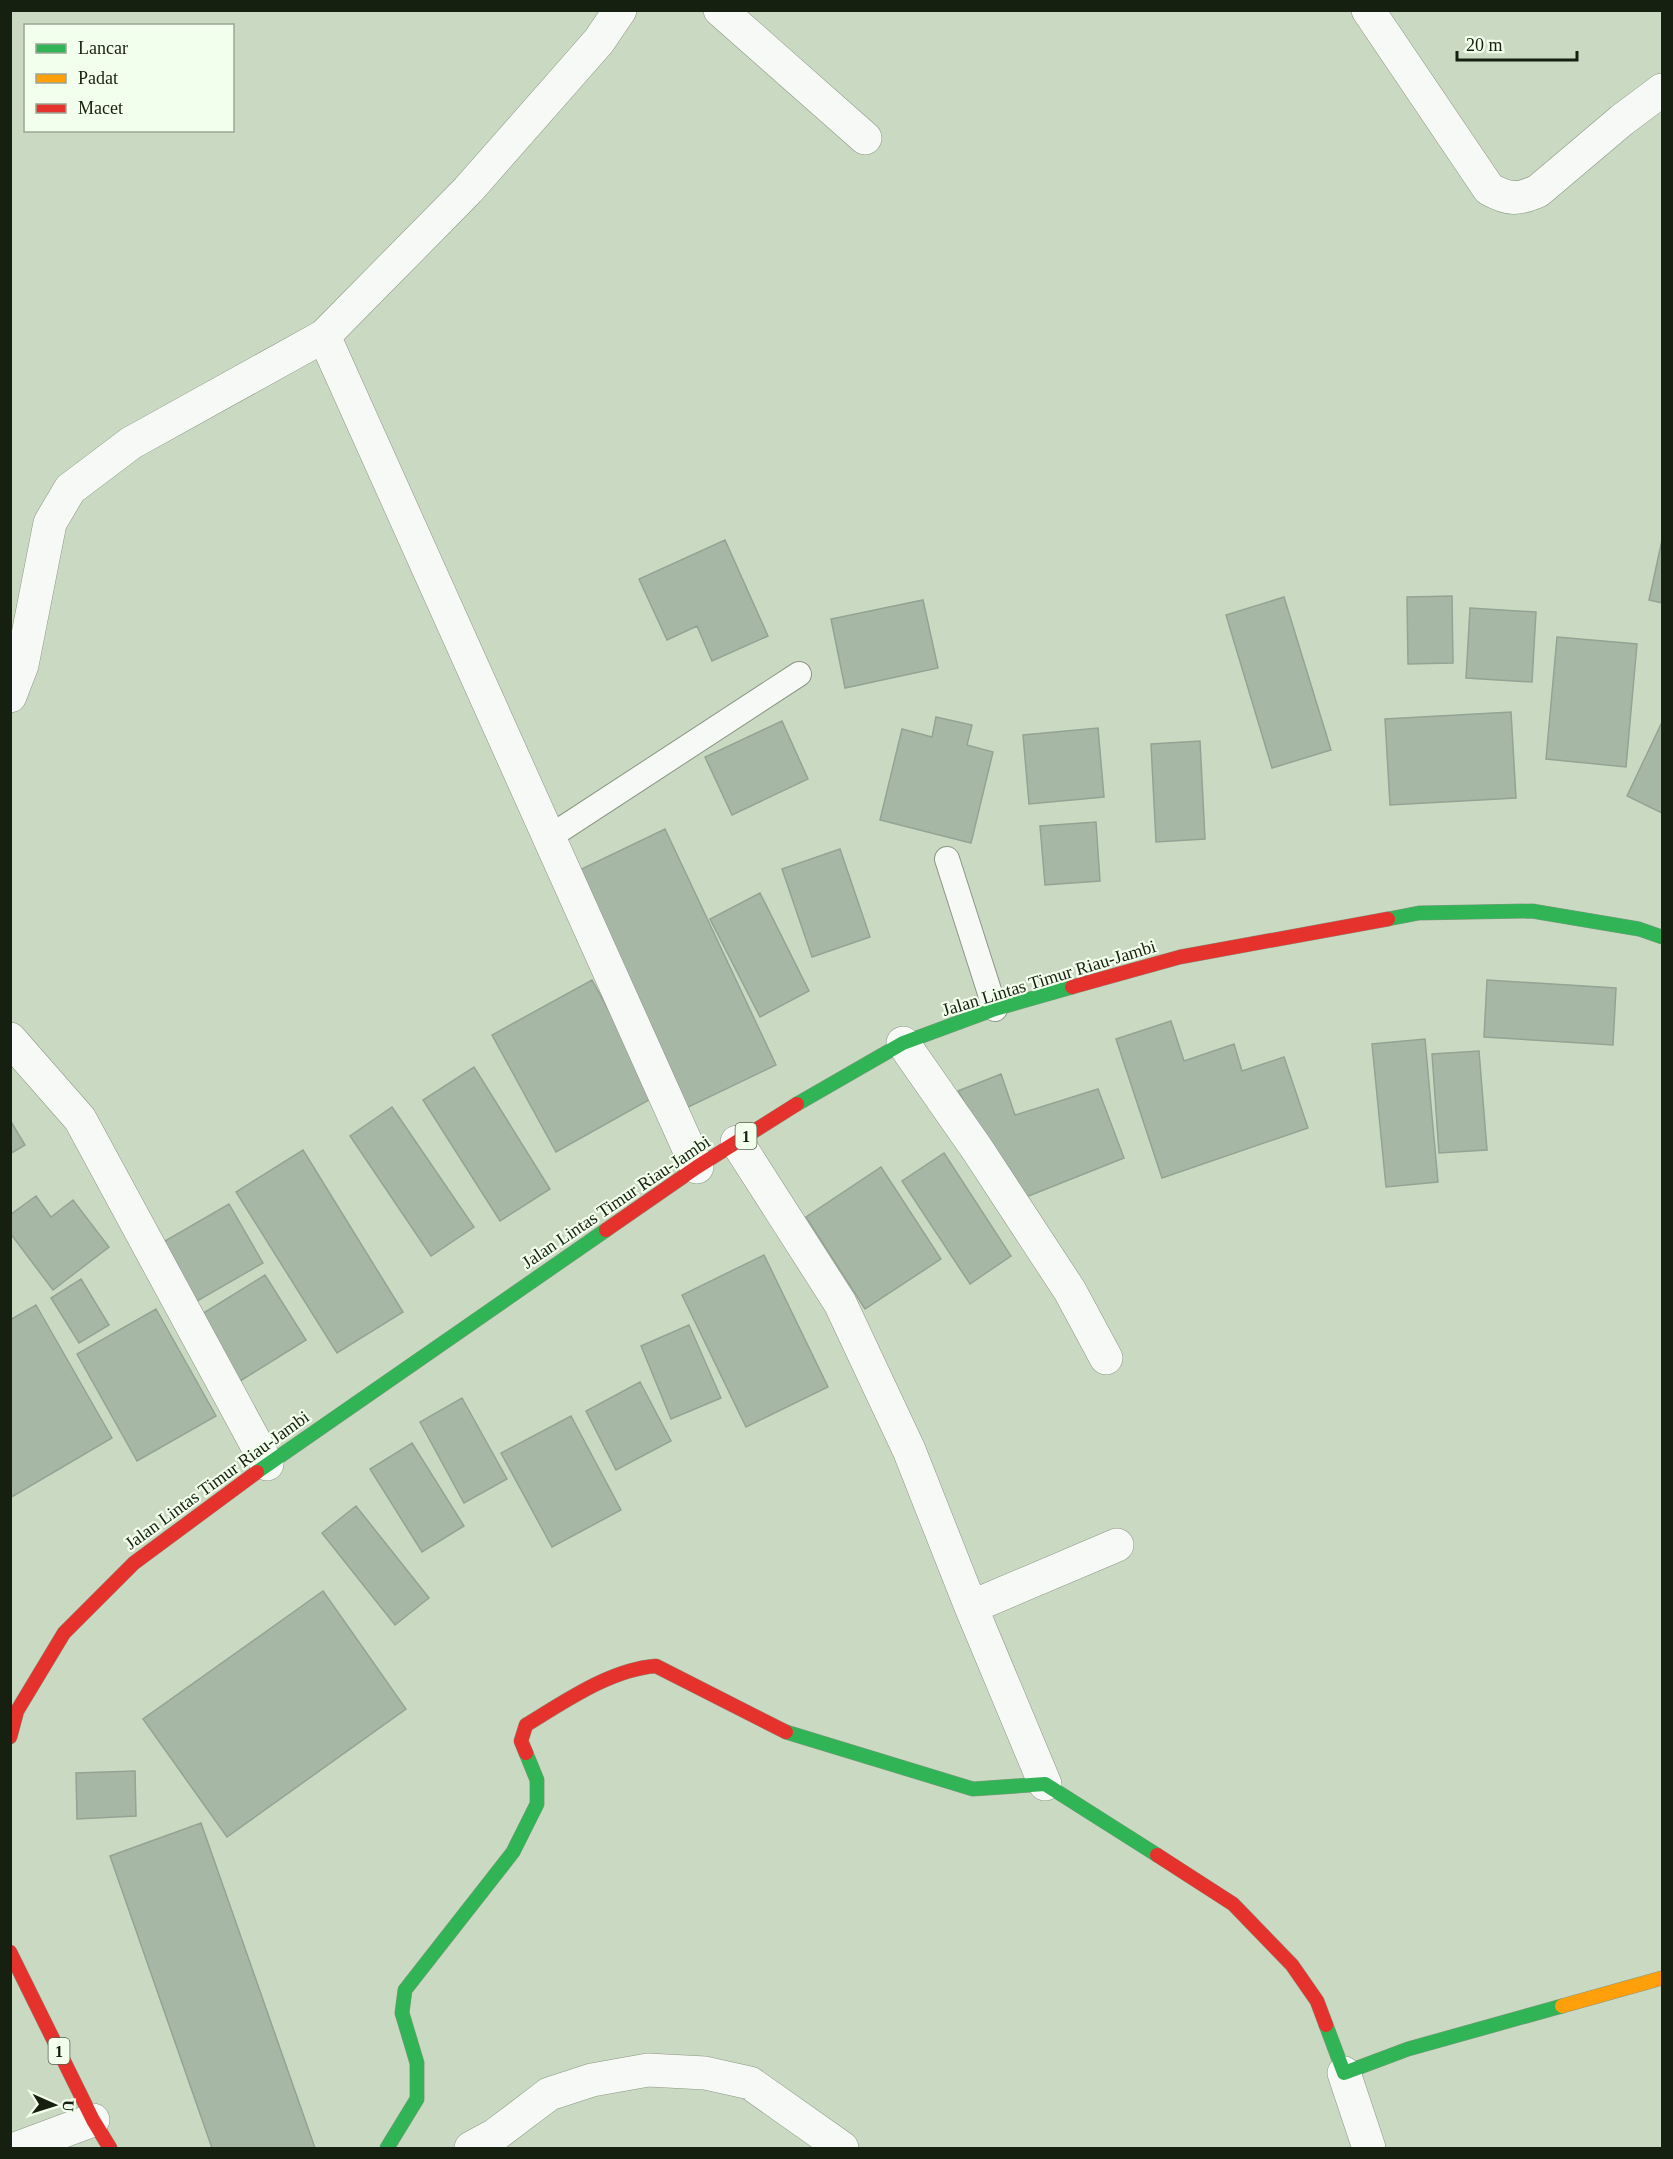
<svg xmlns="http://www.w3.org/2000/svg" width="1673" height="2159" font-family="'Times New Roman',serif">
	<rect width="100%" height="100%" fill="#cadac2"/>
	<path fill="#a7b7a6" stroke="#94a393" stroke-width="1.5" d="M725,540L768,636L712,661L697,626L667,640L639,579Z
		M1662,540V603L1649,600Z
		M1452,596L1453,663L1408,664L1407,597Z
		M1284,597L1331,750L1272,768L1226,615Z
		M923,600L938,668L845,688L831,619Z
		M1470,608L1536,612L1532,682L1466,678Z
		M1557,637L1637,644L1626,767L1546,759Z
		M1511,712L1516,798L1390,805L1385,719Z
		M936,717L972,725L967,745L993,752L971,843L880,820L902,729L932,737Z
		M782,721L808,779L732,815L705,757Z
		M1662,722V813L1627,796Z
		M1098,728L1104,797L1029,804L1023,735Z
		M1200,741L1205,839L1156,842L1151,744Z
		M1096,822L1100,881L1045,885L1040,826Z
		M665,829L776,1065L680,1111L569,875Z
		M840,849L870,937L812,957L782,869Z
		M760,893L809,991L760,1017L710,919Z
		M592,980L656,1096L556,1152L492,1035Z
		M1487,980L1616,988L1613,1045L1484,1037Z
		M1171,1021L1184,1061L1234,1044L1242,1071L1284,1057L1308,1128L1162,1178L1116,1039Z
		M1425,1039L1438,1182L1386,1187L1372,1044Z
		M1479,1051L1487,1150L1439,1153L1432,1054Z
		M474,1067L550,1189L500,1221L423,1100Z
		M1001,1074L1015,1115L1098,1089L1124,1158L1021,1199L958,1091Z
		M392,1107L474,1227L431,1256L350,1136Z
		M10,1120L25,1145L10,1154Z
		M303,1150L403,1312L337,1353L236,1192Z
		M944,1153L1011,1256L970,1284L902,1181Z
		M881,1167L941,1259L865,1309L806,1217Z
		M36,1196L51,1217L73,1200L109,1247L53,1290L10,1233V1215Z
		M229,1204L263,1263L192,1304L158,1245Z
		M764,1255L828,1387L746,1427L682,1295Z
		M265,1275L306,1340L237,1383L197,1317Z
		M81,1279L109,1325L79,1343L51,1298Z
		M36,1305L112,1438L10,1498V1320Z
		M156,1309L216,1416L137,1461L77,1354Z
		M689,1325L721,1398L671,1419L641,1346Z
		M640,1382L671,1441L616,1470L586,1411Z
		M462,1398L507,1479L464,1503L420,1422Z
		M571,1416L621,1510L552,1547L501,1453Z
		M412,1443L464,1526L422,1552L370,1469Z
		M356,1506L429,1598L395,1625L322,1533Z
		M323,1591L406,1709L227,1837L143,1719Z
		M135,1771L136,1816L77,1819L76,1773Z
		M201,1823L315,2148H212L110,1856Z"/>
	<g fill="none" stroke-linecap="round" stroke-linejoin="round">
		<defs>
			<path id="lane" d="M548,838L799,674
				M947,859L995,1009"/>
			<path id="street" d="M720,10L865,138
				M1368,10L1489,189C1509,200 1518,200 1538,191L1622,120L1662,90
				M324,336L697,1167
				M10,696L22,665L50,523L70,489L131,443L324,336L468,190L599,41L620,10
				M10,1039L80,1119L267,1464
				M903,1043L977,1149L1070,1291L1106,1358
				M737,1142L840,1303L909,1450L971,1607L1045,1784
				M971,1607L1117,1545
				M1344,2073L1369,2148
				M18,2148L93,2120
				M471,2148L495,2135L549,2094L592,2080L648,2070L705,2073L750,2083L842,2148"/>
			<path id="fast" d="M1388,919L1419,913L1532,911L1639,929L1662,937
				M797,1104L903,1043L995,1009L1072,987
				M257,1472L606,1230
				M786,1732L973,1789L1045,1784L1157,1855
				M1326,2025L1344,2073L1408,2049L1562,2006
				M387,2148L417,2099V2063L402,2013L405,1990L513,1852L537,1804V1780L526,1753"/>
			<path id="slow" d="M1562,2006L1662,1978"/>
			<path id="jam" d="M1072,987L1180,957L1388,919
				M606,1230L697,1167L797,1104
				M10,1737L17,1711L64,1633L134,1563L257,1472
				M526,1753L521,1741L526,1725C564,1702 611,1669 656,1666L786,1732
				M1157,1855L1233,1904L1292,1965L1317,2001L1326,2025
				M10,1952L93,2120L110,2148"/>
		</defs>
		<use href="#lane" stroke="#8b9684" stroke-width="26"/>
		<use href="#street" stroke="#8b9684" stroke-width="34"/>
		<use href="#fast" stroke="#8b9684" stroke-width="15"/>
		<use href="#slow" stroke="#8b9684" stroke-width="15"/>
		<use href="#jam" stroke="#8b9684" stroke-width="15"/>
		<use href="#lane" stroke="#f7f9f6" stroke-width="24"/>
		<use href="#street" stroke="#f7f9f6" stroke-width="33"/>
		<use href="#fast" stroke="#30b455" stroke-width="14"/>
		<use href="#slow" stroke="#ff9f0a" stroke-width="14"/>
		<use href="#jam" stroke="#e5322d" stroke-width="14"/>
	</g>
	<g text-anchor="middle" stroke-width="4.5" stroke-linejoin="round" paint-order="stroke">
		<g fill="#f3ffed" stroke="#586352" stroke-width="1.5">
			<rect x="735.5" y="1123" width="21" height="26" rx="4.5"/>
			<rect x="48.5" y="2038" width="21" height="26" rx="4.5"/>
		</g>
		<g font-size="16" font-weight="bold" fill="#162010">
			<text x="746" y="1142">1</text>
			<text x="59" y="2057">1</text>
		</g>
		<g font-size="18" fill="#162010" stroke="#f3ffed">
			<text transform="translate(1049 978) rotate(-17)" y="6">Jalan Lintas Timur Riau-Jambi</text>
			<text transform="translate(616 1202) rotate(-34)" y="6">Jalan Lintas Timur Riau-Jambi</text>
			<text transform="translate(217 1480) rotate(-36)" y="6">Jalan Lintas Timur Riau-Jambi</text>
		</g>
	</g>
	<rect width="1673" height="2159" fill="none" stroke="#162010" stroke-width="24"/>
	<rect x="24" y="24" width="210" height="108" fill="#f3ffed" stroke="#9ba695" stroke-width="1.5"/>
	<rect x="36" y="44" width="30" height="9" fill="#30b455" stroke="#9ba695" stroke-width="1.5"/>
	<text x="78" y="54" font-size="18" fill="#162010">Lancar</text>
	<rect x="36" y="74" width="30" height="9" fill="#ff9f0a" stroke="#9ba695" stroke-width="1.5"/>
	<text x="78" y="84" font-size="18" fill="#162010">Padat</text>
	<rect x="36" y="104" width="30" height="9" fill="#e5322d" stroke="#9ba695" stroke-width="1.5"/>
	<text x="78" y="114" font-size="18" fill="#162010">Macet</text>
	<g transform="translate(54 2105) rotate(93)" stroke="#f3ffed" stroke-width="4.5" paint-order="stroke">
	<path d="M0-4.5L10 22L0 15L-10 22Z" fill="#162010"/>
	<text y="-9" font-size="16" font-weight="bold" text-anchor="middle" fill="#162010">U</text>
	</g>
	<path d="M1457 51v9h120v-9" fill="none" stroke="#162010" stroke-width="3"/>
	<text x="1466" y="51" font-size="18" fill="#162010" stroke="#f3ffed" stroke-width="4.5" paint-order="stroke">20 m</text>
</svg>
